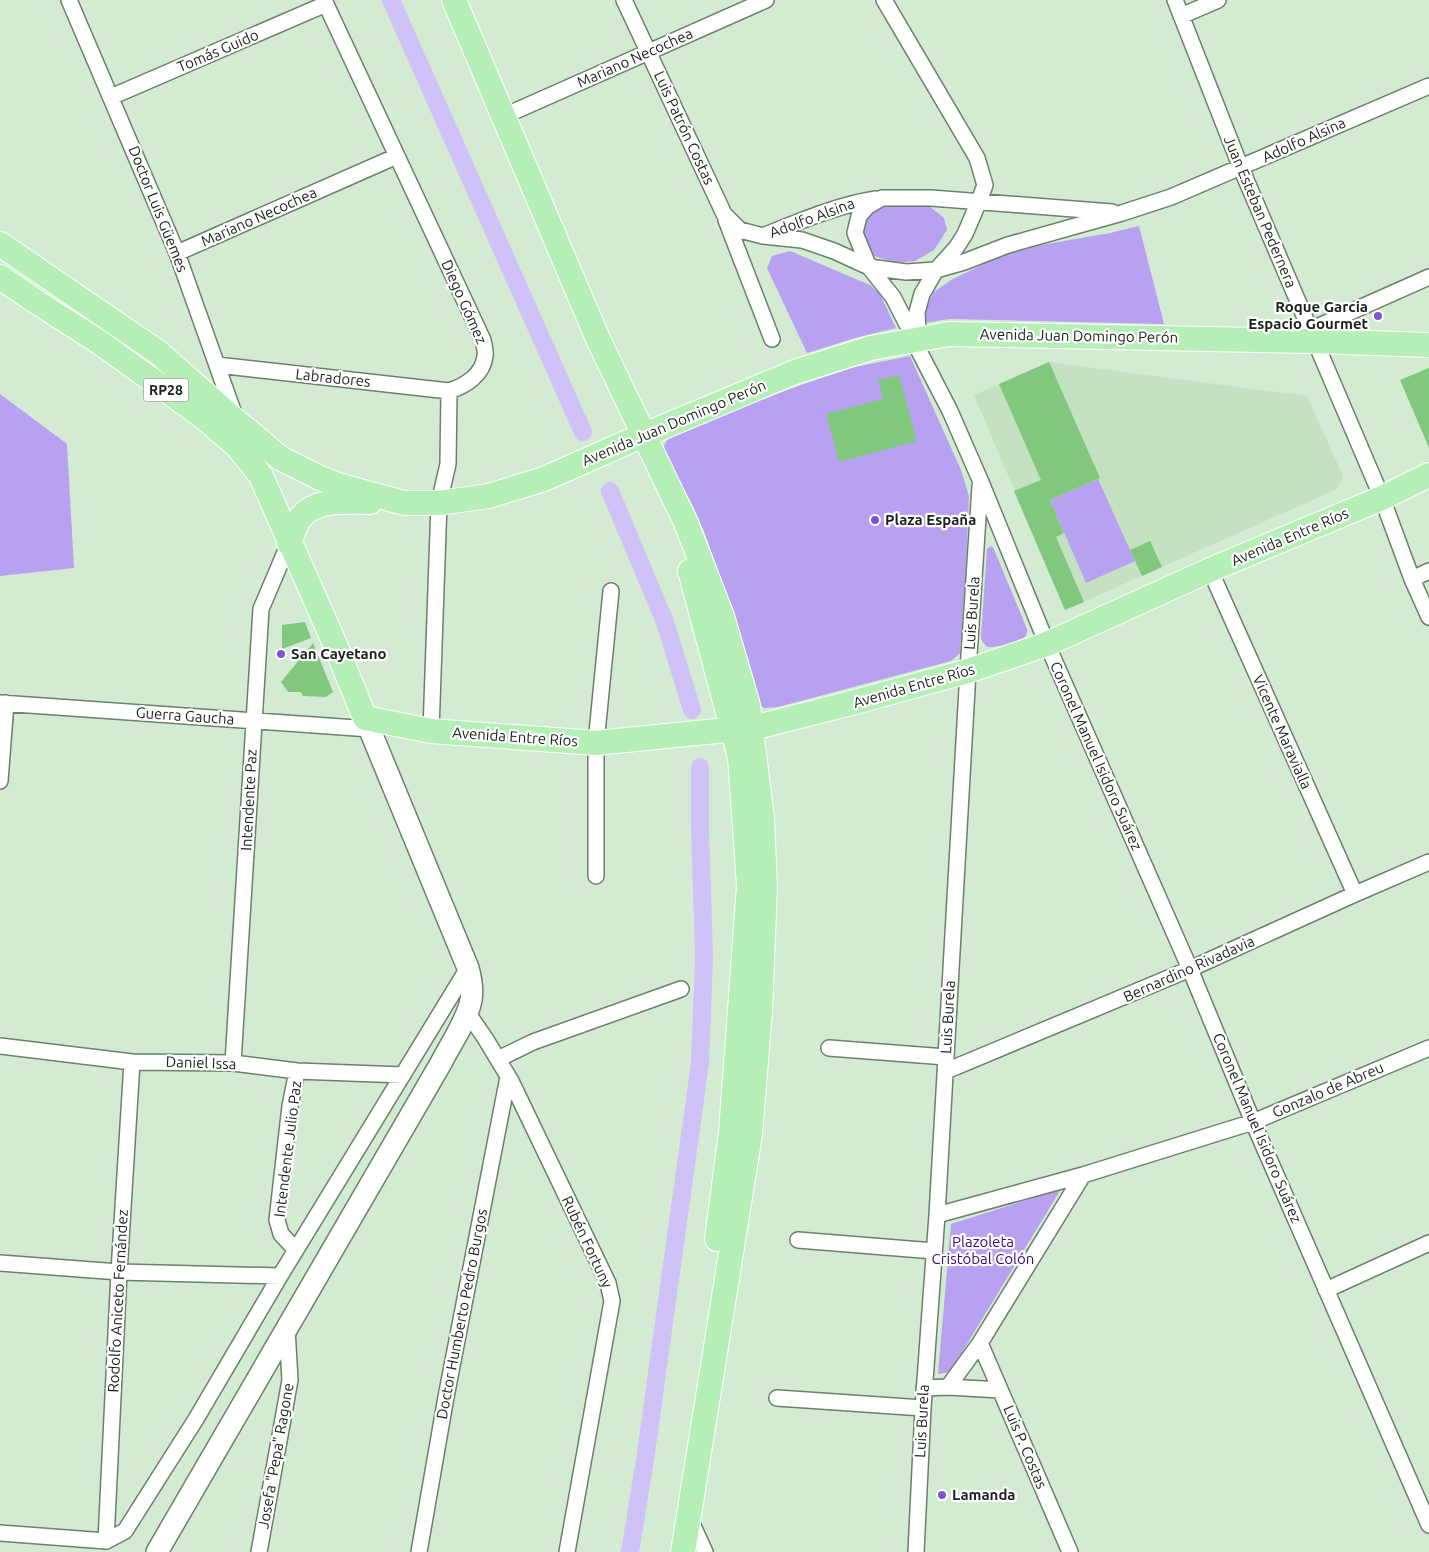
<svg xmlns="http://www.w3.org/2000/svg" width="1429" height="1552" font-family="Ubuntu,sans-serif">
	<rect width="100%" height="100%" fill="#d3ebd2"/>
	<path fill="#c4e1c2" d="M1049,362L1307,396L1343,476L1337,489L1065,610L974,395Z"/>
	<path fill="#b8a1f0" d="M891,205L929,206L944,218L947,230L934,250L915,261L895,263L874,256C870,248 864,240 863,231C861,220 869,209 879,206C882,205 887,205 891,205Z
		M1139,226L1164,324L949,319L924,323V308L934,292L951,280L1002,255L1035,246L1110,233Z
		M790,251L870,285L880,294L896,328L855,338L807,353L767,268L772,256Z
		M910,356L961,470L969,496L966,566L960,653L951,661L778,707L764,708L759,704L757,698L734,615L705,534L694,508L668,459L663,447L668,439L671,437L763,399L804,384L855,367Z
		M0,394L67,444L74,568L0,576Z
		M1098,479L1135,561L1086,583L1050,500Z
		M991,546L993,547L1027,629C1027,632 1027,634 1025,637C1019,643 995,648 987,647L982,641L981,637L987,549Z
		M1061,1189L950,1372L938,1374L951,1224Z"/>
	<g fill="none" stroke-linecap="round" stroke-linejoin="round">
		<path stroke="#d0c1f7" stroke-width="18" d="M391,0L583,432
			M610,491L665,622L692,710
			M630,1552L645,1460L700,1063L704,957L700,828V767"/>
	</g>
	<path fill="#7fc87e" d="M1049,362L1100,478L1050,500L1064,533L1056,537L1084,602L1065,610L1014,491L1041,480L999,384Z
		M1429,368V448L1400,380Z
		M899,375L917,441L839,462L826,414L883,399L878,380Z
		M1150,541L1162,567L1142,576L1130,550Z
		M305,622L311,638L282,649V625Z
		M313,643L333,692L326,697L303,696L301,692H288L281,682Z"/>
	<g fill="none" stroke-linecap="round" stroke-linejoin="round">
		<defs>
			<path id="minor" d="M69,0L177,253L236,419
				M624,0L724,214L740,230L763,236L802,240L834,251L869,267L906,272L936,270L964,262L1008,245L1122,213L1171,197L1429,86
				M884,0L977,158L985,185L979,201L965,234L956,248L936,270L922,294L917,312L919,351L950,411L981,482L1047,644L1190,969L1253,1122L1429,1525
				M1175,0L1241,168L1382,498L1412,579L1429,617
				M1181,16L1218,0
				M111,97L326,4
				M504,116L766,0
				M726,220L772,339
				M765,235C801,221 837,205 876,199
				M177,253L397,156
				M1310,330L1429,277
				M916,342L893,297L869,267L855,233L859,216L868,206L882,198H931L1112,212
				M217,365L449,391C465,386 483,375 485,356C486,352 484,345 483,340L324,0
				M1210,570L1355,894
				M1412,579L1429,571
				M0,703L370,729
				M431,731L439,503L448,464L449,391
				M0,781L6,703
				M596,876V743L611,591
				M467,1012L485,1038L511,1081L608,1283L612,1301L567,1552
				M0,1046L132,1062L233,1063L297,1071L403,1075
				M829,1048L946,1057
				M498,1059L533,1042L681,989
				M233,1063L261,609L289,543
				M946,1071L1190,969L1355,894L1429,862
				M937,1215L1083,1175L1253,1122L1429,1048
				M798,1240L934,1251
				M296,1250L281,1234L277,1220L290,1106L297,1071
				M0,1263L119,1272L280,1276
				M1326,1290L1429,1243
				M980,1343L1070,1552
				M948,1387L980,1343L1083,1175
				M924,1388L948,1387L1000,1390
				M777,1398L923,1408
				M689,1517L705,1552
				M0,1533L106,1541
				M106,1541L125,1531L196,1419L280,1276L468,968
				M106,1541L119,1272L132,1062
				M259,1552L290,1380L287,1329
				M419,1552L446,1397L508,1077
				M916,1552L923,1408L937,1215L968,671L980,486"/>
			<path id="secondary" d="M157,1552L441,1063C450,1045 468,1019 471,1000C473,989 471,979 468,968L365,718"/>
			<path id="primary" d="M454,0L598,339L686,523L722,616L748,705L762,818L765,887L760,1011L750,1135L683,1552
				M0,244L159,353L237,422L251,433L280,458L320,478L338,485L404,503H439L489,496L544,479L630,441L795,372L871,348
				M0,277L38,303L99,342L202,416L237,446L261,476L334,642L365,718L431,731L596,743L757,727L859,701L968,671L1047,644L1210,570L1382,498L1429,475
				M949,334L1314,341L1429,345
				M289,543C293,534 295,524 301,517C317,498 347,502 370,502
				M690,571L740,758L749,886L731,1132L717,1239"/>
		</defs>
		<use href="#minor" stroke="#6b816a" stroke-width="18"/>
		<use href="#secondary" stroke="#6b816a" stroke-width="24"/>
		<use href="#primary" stroke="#fff" stroke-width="26"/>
		<use href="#minor" stroke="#fff" stroke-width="15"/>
		<use href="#secondary" stroke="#fff" stroke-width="21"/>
		<use href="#primary" stroke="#b5efb5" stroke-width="24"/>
		<defs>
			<path id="primary-bridge" d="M871,348L949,334"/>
		</defs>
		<use href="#primary-bridge" stroke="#fff" stroke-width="26" stroke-linecap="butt"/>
		<use href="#primary-bridge" stroke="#b5efb5" stroke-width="24"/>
	</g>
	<g fill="#8054cd" stroke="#fff" stroke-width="2">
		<circle cx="1378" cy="316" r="5"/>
		<circle cx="875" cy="520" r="5"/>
		<circle cx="281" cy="654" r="5"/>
		<circle cx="942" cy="1495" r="5"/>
	</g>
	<g text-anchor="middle" stroke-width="4.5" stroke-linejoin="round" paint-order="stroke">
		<rect fill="#fff" stroke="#5e645e" stroke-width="1" x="143.5" y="378.5" width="45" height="23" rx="4"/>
		<g font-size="14" font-weight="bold" fill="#192219">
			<text x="166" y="395">RP28</text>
		</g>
		<g font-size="15" fill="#192219" stroke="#fff">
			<text transform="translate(218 51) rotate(-23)" y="5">Tomás Guido</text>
			<text transform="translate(635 58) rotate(-24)" y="5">Mariano Necochea</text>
			<text transform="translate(684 128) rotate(65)" y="5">Luis Patrón Costas</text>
			<text transform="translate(1304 140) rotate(-24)" y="5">Adolfo Alsina</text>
			<text transform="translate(158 209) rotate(68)" y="5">Doctor Luis Güemes</text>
			<text transform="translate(1260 212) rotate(67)" y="5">Juan Esteban Pedernera</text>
			<text transform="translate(259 217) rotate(-24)" y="5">Mariano Necochea</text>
			<text transform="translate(812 218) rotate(-20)" y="5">Adolfo Alsina</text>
			<text transform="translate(464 302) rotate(66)" y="5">Diego Gómez</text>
			<text transform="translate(1079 336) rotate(1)" y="5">Avenida Juan Domingo Perón</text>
			<text transform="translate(333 378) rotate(6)" y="5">Labradores</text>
			<text transform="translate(674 423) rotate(-23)" y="5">Avenida Juan Domingo Perón</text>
			<text transform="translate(1290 537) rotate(-23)" y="5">Avenida Entre Ríos</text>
			<text transform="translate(972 613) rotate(-86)" y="5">Luis Burela</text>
			<text transform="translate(914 686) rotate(-16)" y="5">Avenida Entre Ríos</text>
			<text transform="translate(185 716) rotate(4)" y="5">Guerra Gaucha</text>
			<text transform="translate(1282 732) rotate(66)" y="5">Vicente Maravialla</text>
			<text transform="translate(515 737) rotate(4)" y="5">Avenida Entre Ríos</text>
			<text transform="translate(1096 756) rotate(66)" y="5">Coronel Manuel Isidoro Suárez</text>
			<text transform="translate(249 800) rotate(-87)" y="5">Intendente Paz</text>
			<text transform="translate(1189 969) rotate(-24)" y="5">Bernardino Rivadavia</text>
			<text transform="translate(948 1017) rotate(-87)" y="5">Luis Burela</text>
			<text transform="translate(201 1063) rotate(2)" y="5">Daniel Issa</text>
			<text transform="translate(1328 1090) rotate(-23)" y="5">Gonzalo de Abreu</text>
			<text transform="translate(1257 1128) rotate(67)" y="5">Coronel Manuel Isidoro Suárez</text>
			<text transform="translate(288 1149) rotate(-83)" y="5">Intendente Julio Paz</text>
			<text transform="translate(587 1242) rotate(65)" y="5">Rubén Fortuny</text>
			<text transform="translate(118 1301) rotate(-87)" y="5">Rodolfo Aniceto Fernández</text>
			<text transform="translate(462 1314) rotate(-79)" y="5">Doctor Humberto Pedro Burgos</text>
			<text transform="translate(922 1421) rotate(-87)" y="5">Luis Burela</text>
			<text transform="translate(1025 1447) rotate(67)" y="5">Luis P. Costas</text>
			<text transform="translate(276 1456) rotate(-80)" y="5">Josefa "Pepa" Ragone</text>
		</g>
		<g font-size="15" font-weight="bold" fill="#192219" stroke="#fff" text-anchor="start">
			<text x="1368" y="312" text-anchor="end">Roque Garcia<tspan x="1368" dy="17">Espacio Gourmet</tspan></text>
			<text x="885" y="525">Plaza España</text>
			<text x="291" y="659">San Cayetano</text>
			<text x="952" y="1500">Lamanda</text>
		</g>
		<g font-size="15" fill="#3b0a72" stroke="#fff">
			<text x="983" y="1247">Plazoleta<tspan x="983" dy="17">Cristóbal Colón</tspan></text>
		</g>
	</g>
</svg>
